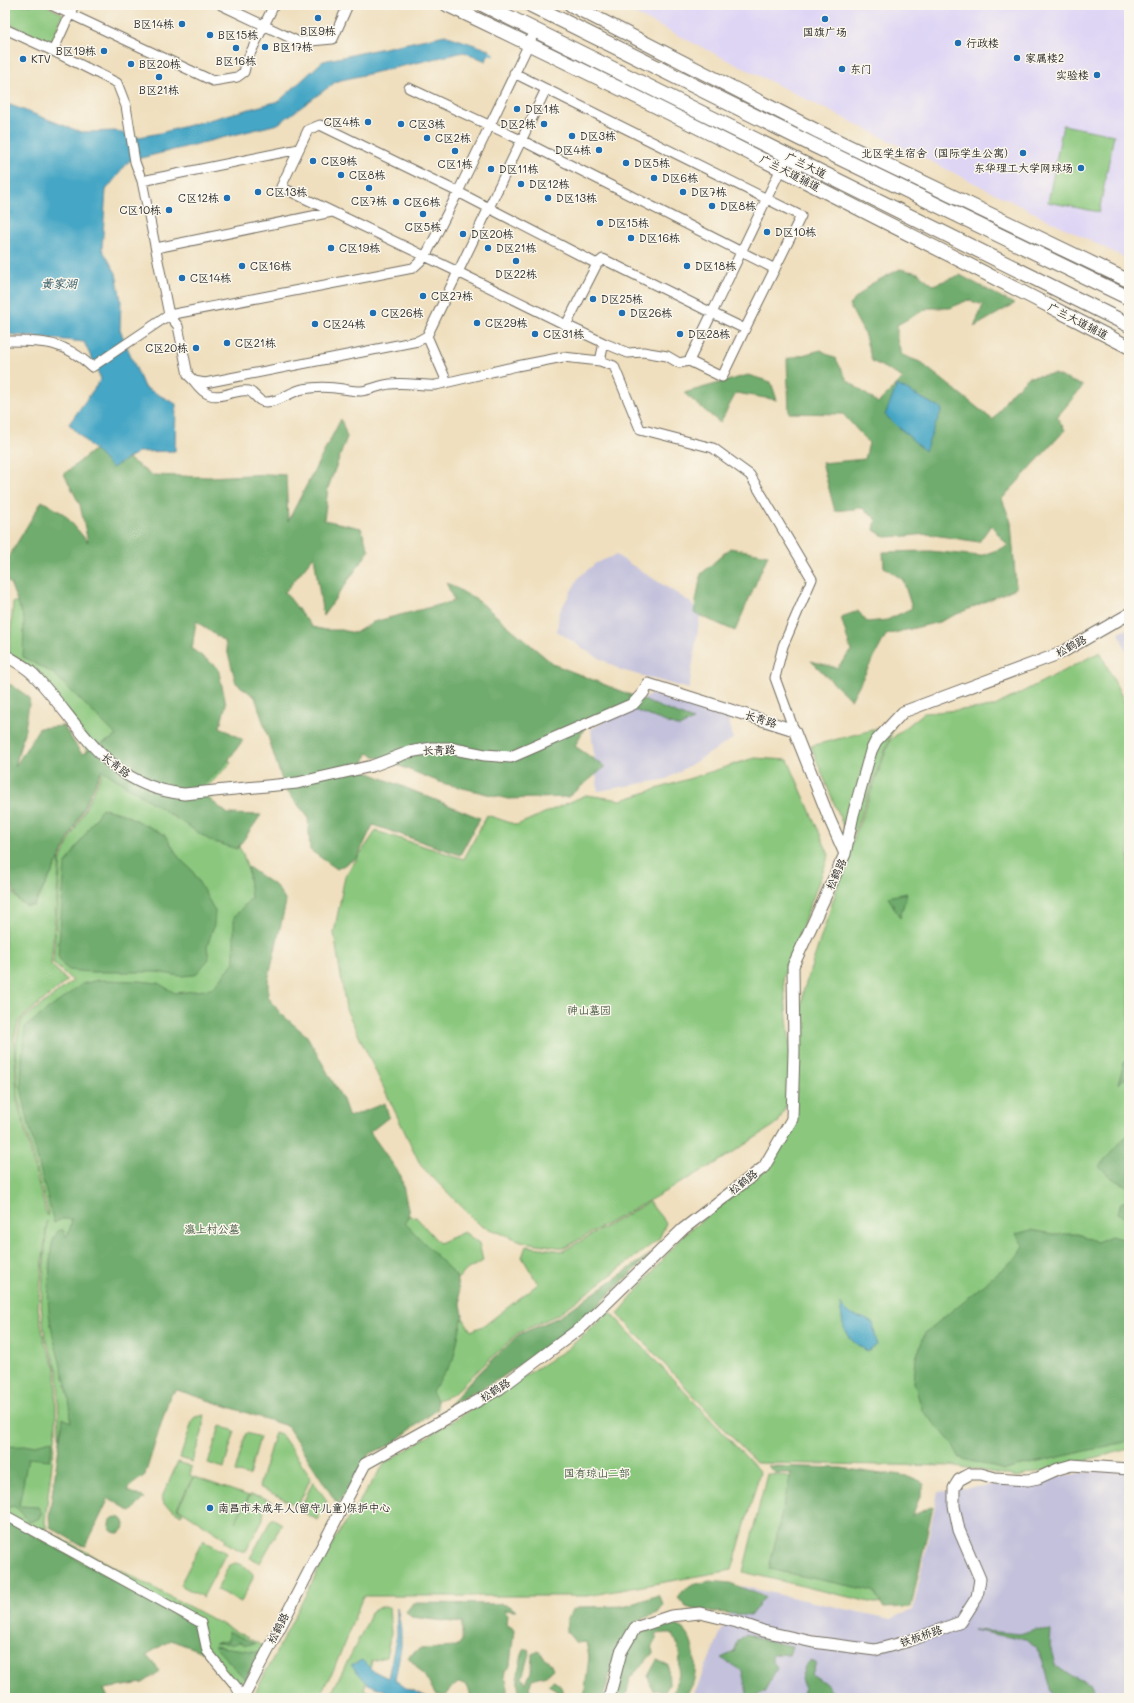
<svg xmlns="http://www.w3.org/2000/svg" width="1134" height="1703" font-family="Mali,'LXGW WenKai TC',sans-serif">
	<rect width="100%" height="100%" fill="#fbf7ec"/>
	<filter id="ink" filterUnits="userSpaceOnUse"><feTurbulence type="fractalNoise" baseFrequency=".025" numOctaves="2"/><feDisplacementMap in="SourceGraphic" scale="8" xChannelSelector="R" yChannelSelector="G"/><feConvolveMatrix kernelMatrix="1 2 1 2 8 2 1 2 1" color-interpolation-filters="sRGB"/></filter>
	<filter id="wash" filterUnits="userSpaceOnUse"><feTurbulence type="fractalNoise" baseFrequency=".012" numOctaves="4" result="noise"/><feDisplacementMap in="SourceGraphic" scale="16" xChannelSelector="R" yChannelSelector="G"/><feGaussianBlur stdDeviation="0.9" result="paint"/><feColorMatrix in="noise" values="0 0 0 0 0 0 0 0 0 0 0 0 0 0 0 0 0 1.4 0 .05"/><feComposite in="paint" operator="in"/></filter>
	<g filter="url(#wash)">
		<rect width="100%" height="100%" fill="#efdfbe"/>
		<path fill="#ded5f5" d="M617,5H1129V260Z"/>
		<path fill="#c3c1db" d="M616,555L690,602L700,616L689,689L621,670L585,650L557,631L559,613L579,577L596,563Z
			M1129,628V660L1119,633Z
			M652,694L729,720L733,739L667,779L598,791L591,729Z
			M1129,1467V1698H692L741,1586L890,1619L913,1610L938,1492Z"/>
		<path fill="#8bc87e" stroke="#5b7a54" d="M5,5H45L63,14L51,43L5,22Z
			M1063,125L1114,135L1099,212L1048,202Z
			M13,602L32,603L200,711L231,763L196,798L221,815L243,854L257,899L262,989L381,1212L416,1217L439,1243L464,1232L479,1243L483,1261L468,1269L454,1282L460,1313L471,1331L485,1325L538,1284L522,1257L526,1246L563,1251L649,1202L666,1223L659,1239L559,1314L518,1333L452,1395L434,1401L288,1424L179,1389L157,1402L98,1505L59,1436L58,1371L45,1337L41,1306L47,1221L38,1307L44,1340L56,1369V1431L45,1521L47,1531L263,1646L238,1697L234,1698L236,1690L206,1653L198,1626L5,1522V876C12,889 16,907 34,906L60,858L51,964L67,981L19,1020L14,1039L17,1101L47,1216L48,1212L18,1099L16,1043L21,1020L73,981L53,963L61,858L102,774L76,734L9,654Z
			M1100,652L1129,711V1449L1018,1477L956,1466L756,1463L618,1314L681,1237L766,1169L793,1131L803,992L851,846L890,740L924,713L993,707Z
			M895,724L850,843L811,746Z
			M754,758L788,760L829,855L783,977L791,1058L790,1097L778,1123L718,1162L564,1248L524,1242L481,1226L421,1166L346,1009L334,933L345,876L376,831L464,859L487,815L517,825L586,795L622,800Z
			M610,1312L760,1472L732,1570L587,1596H363L334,1669L318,1698H255L253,1697L334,1540L384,1464L566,1350Z
			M204,1415L202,1433L192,1462L180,1458L193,1419L195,1417Z
			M220,1426L235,1431L224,1468L208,1463Z
			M275,1432L281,1434L311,1477L298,1506L259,1487Z
			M246,1433L260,1437L249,1476L235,1472Z
			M178,1462L192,1467L190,1475L193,1477L177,1508L183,1513L181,1515L164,1504L162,1497Z
			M767,1474L788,1476L888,1602L874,1603L743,1572Z
			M194,1477L249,1496L235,1522L250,1495L260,1496L273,1502L264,1507L263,1519L246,1551H241L225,1542L226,1539L178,1508Z
			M313,1481L327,1501L317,1520L300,1510Z
			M272,1518L282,1524L260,1563L250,1558Z
			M203,1540L226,1553L203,1597L180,1585Z
			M235,1563C243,1564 248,1568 253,1574V1578L241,1602L217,1590L229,1565Z
			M380,1607H389L391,1633L386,1657L372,1661L364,1690L384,1698H329L368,1621L371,1612Z"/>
		<path fill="#70ac6d" stroke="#4e6c4c" d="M900,269L918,273L933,285L960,275L1014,304L974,327L983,305L968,300L950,308H928L897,325V340L902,355L920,362L993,420L1011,393L1029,377L1054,374L1083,386L1057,417L1065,430L1002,499L1011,522L1016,588L939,622L886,635L851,700L811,661L837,668L851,651L841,617L858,611L867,622L887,620L912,608L903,580L884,567L883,552L930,551L980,556L1008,546L991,525L979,542L927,534L907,536L885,537L874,530L876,519L862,508L835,511L822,463L865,459L869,443L843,414L789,413L787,359L821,350L836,359L847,380L878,403L903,378L872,361L864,333L849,305L871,284Z
			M748,375L771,382L777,400L736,393L720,423L684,393Z
			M341,419L347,437L328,488L324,520L361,528L369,551L323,616L314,556L285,592L312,627L325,630H341L355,633L373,622L454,601L446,582L480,602L553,664L693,720L679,727L626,707L588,721L575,746L605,767L568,797L508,799L442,783L367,753L362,770L480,818L460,855L373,825L357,858L337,869L310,850L308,817L285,789L255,697L236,683L225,642L196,621L192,649L218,668L226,704L220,727L243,740L224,766L198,790L228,814L261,815L237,849L211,841L102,770L55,867L34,905L27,906L19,901L5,872V691L10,684L30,698L25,729L15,767L39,728L63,726L82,754L117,736L54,674L23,657L24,619L10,583L5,579V563L42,501L64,514L88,542L80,505L64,474L105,441L151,475L209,477L268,474L286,475L288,521Z
			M730,548L768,555L735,631L694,613L701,574Z
			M102,808L126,815L165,835L180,859L192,870L215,911L214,925L207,947L209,959L195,975L180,976L156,972H89L69,970L63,965L58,956L65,865Z
			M248,867L277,887L286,902L268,981V997L280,1013L307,1036L343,1100L349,1117L385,1103L389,1117L370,1132L401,1176L409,1214L405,1223L456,1276L463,1315L453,1360L432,1392L437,1400L438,1409L390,1445L369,1454L338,1505L287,1426L177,1390L170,1395L145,1475L129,1487L127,1491L145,1498L131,1512L109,1498L86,1546L80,1545L50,1527L49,1517L63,1418L71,1422C71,1387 55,1354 50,1320C47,1302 49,1285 50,1267C51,1254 50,1240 59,1230H63L66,1237L69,1232L72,1219H62L54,1223L28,1121L21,1087L22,1058L25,1027L82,984L98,980L140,981L158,983L175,993L205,990L215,986L234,962V917L251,898Z
			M907,893L900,918L888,897Z
			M1129,1058V1075L1118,1084L1124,1063Z
			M1129,1133V1187L1110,1177L1099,1166Z
			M1128,1200L1129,1201V1221L1118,1213L1121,1203Z
			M1031,1230L1052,1234H1079L1097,1242L1111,1236L1129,1241V1441L1004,1470L960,1458L951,1442L922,1410L914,1382L916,1358L925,1333L1018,1256L1023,1245L1016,1234Z
			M652,1253L581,1322L501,1378L447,1407L469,1383L518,1335L559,1317Z
			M53,1440L50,1460L28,1458L19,1506L38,1507L42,1513L38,1519L29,1522L18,1509L13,1506L5,1509V1446C21,1447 38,1446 53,1440Z
			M768,1466L841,1468L882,1474H894L906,1476L925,1484L912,1516L933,1506L911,1607L884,1608L873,1591L769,1569L791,1473H775Z
			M109 1525a8 8 0 1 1 16 0a8 8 0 1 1-16 0Z
			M5,1520L194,1625L202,1652L171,1640L146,1655L160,1671L143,1683L104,1689L108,1698H5Z
			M710,1581L730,1583L765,1597L750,1616L692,1609L686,1607L678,1598C685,1585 696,1584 710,1581Z
			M658,1595L664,1605L658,1613L637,1621L618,1647L603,1698H584L589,1657L586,1642L576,1643L567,1632V1619L572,1610L582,1607L627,1606Z
			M413,1603L500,1604L510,1606L516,1611L504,1610L507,1614L506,1624L514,1629L510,1666L505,1671L504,1678L507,1681V1698H470V1692L466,1684L458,1683L450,1689L445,1696L436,1695L424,1675L408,1657L419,1649L457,1647L462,1640V1623L411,1617L406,1612Z
			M662,1624C668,1624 675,1624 680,1627C693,1634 698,1665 694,1679C693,1686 688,1692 684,1698H670C681,1680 684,1652 672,1633H666L656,1634V1641L652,1648L653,1653L630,1678L627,1693L623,1698H613L626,1653L639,1631Z
			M1035,1629L1051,1631L1050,1646L1055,1665L1069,1675L1091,1684L1097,1698H1057C1045,1691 1047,1663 1038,1651C1035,1646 1031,1643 1027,1639L1013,1638L974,1630L1020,1634Z
			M228,1631L255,1644L246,1645L239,1642L235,1644L214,1643L228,1641Z
			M746,1634L763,1640L792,1646L789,1655L780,1654L772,1655V1662L777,1668L764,1692L748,1698L742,1671L721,1658L734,1652L738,1641Z
			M214,1646L259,1652L245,1679Z
			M525,1649L530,1650L522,1678L526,1683L531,1672L532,1654L539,1651L551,1664L553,1669L546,1675L532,1679L529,1688L532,1692C540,1693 546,1697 554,1698H539L519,1692C516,1682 519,1657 525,1649Z
			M657,1660L668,1665L669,1684L665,1692L652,1689L648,1676Z
			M810,1661L816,1663L812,1674L829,1686L831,1694L829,1698H803L804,1687L801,1679L805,1666Z
			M553,1681C562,1685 563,1689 562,1698H555L557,1693L555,1689L548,1685Z"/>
		<path fill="#45a6c5" stroke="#386878" d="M445,35L490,50L486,61L464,52L337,81L278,124L129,161L106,190L102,249L116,273L121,300L120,330L144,387L176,404L175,451L138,452L112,468L69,424L101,379L84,342L5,334V103L81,132L117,131L134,138L160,133L279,101L323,61Z
			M897,385L942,409L925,451L885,415Z
			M840,1304L848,1314L863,1318L873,1323L877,1345L867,1351C842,1336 844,1331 840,1304Z
			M397,1607L401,1629V1647L395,1680L406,1688L430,1698H404L368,1684L351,1665L362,1660L372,1670L388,1678L397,1635Z"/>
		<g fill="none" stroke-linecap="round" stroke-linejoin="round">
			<path stroke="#45a6c5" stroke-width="2.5" d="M486,52L493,54"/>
		</g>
	</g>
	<g filter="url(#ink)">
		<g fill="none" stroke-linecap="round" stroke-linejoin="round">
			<defs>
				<path id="minor" d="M51,5L213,81L237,77L244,72L247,60L274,5
					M221,5L299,42L333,39L348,5
					M5,29L53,51L117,83L126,106L135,162L142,181
					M53,51L74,5
					M514,73L801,216L745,329L712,313L689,361L679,363L667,356L643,352L628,353L604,343
					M409,88L521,140L775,269
					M546,89L458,272L281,187L308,130L320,125L458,192L597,264L603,259L712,313L787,156
					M299,149L142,181L169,315L413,268L425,257L458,192L535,31
					M156,248L332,212
					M597,264L566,325L604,343L600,361L614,366L640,429L713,448L750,475L812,579L783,646L775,678L794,730
					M427,336L447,382
					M5,341C42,341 63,340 92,367L169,315L178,326L188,375L194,381L205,383L418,341L427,336L458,272L566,325
					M689,361L722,377L745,329
					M194,381C205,396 213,399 231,393C237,392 242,390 249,391C256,394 257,402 266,402C280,402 289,392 303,389C314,387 331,387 343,389C349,390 354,391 361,391C371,390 380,385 390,384C407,382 420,386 436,385L517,366L563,357L600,361
					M5,1515L201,1623L207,1651L235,1685L242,1698"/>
				<path id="tertiary" d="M5,655C15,661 25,666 33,674C81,724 105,786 184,794L297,783L372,766L409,752L432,748H449L485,755L511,757L633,704L643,693L648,684L794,730L829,818L845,854
					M243,1698L365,1464L499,1389L583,1326L683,1229L764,1167L792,1119L794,1051L793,966L845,854L853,815L871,751L876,741L903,712L1061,653L1129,614
					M609,1698L621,1652L635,1628L671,1616L700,1613L737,1622L763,1631L813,1642L875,1650L909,1641L961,1622L977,1597L980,1579L959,1530L954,1506V1488L959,1480L970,1474H981L995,1478L1028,1480L1038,1478L1058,1469L1072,1465L1129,1469"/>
				<path id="secondary" d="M447,5C677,114 903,231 1129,347
					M571,5L819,132L1129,281"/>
				<path id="primary" d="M484,5L1129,325
					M531,5L813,145L1129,298"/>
			</defs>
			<use href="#minor" stroke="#706a5e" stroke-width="11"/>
			<use href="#tertiary" stroke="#706a5e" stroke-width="13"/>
			<use href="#secondary" stroke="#706a5e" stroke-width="15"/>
			<use href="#primary" stroke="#706a5e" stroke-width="16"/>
			<use href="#minor" stroke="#fff" stroke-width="9"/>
			<use href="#tertiary" stroke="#fff" stroke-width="11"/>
			<use href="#secondary" stroke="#fff" stroke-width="13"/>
			<use href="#primary" stroke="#fff" stroke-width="14"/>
		</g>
	</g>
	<g fill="#1f6fb2" stroke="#fbf7ec" stroke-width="1.5">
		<circle cx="318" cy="18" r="4"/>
		<circle cx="825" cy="19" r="4"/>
		<circle cx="182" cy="24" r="4"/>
		<circle cx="210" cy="35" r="4"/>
		<circle cx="958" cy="43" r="4"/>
		<circle cx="265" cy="47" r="4"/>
		<circle cx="236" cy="48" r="4"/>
		<circle cx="104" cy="51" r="4"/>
		<circle cx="1017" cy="58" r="4"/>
		<circle cx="23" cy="59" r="4"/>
		<circle cx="131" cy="64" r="4"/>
		<circle cx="842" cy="69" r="4"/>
		<circle cx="1097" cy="75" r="4"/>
		<circle cx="159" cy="77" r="4"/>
		<circle cx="517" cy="109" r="4"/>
		<circle cx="368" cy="122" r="4"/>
		<circle cx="401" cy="124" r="4"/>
		<circle cx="544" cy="124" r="4"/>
		<circle cx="572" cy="136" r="4"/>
		<circle cx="427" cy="138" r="4"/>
		<circle cx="599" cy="150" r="4"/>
		<circle cx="455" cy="151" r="4"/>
		<circle cx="1023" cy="153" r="4"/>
		<circle cx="313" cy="161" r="4"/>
		<circle cx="626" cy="163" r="4"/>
		<circle cx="1081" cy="168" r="4"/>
		<circle cx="491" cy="169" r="4"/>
		<circle cx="341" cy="175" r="4"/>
		<circle cx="654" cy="178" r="4"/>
		<circle cx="521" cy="184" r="4"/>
		<circle cx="369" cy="188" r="4"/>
		<circle cx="258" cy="192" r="4"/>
		<circle cx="683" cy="192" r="4"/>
		<circle cx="227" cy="198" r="4"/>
		<circle cx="548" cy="198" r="4"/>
		<circle cx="396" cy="202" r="4"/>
		<circle cx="712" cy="206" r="4"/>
		<circle cx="169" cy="210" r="4"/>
		<circle cx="423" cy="214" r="4"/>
		<circle cx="600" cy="223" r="4"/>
		<circle cx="767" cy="232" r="4"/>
		<circle cx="463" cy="234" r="4"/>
		<circle cx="631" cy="238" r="4"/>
		<circle cx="331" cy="248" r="4"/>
		<circle cx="488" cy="248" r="4"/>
		<circle cx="516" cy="261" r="4"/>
		<circle cx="242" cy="266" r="4"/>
		<circle cx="687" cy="266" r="4"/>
		<circle cx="182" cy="278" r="4"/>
		<circle cx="423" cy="296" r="4"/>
		<circle cx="593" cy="299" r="4"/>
		<circle cx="373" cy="313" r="4"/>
		<circle cx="622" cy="313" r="4"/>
		<circle cx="477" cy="323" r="4"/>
		<circle cx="315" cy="324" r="4"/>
		<circle cx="535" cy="334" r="4"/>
		<circle cx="680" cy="334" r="4"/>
		<circle cx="227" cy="343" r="4"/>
		<circle cx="196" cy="348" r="4"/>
		<circle cx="210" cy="1508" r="4"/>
	</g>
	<g text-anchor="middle" stroke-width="3" stroke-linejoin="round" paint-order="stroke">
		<g font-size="11" fill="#2b2b2b" stroke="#fbf7ec" text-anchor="start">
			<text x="174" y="28" text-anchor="end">B区14栋</text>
			<text x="318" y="35" text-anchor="middle">B区9栋</text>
			<text x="825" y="36" text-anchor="middle">国旗广场</text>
			<text x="218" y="39">B区15栋</text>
			<text x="966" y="47">行政楼</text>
			<text x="273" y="51">B区17栋</text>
			<text x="96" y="55" text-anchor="end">B区19栋</text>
			<text x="1025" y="62">家属楼2</text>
			<text x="31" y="63">KTV</text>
			<text x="236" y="65" text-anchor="middle">B区16栋</text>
			<text x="139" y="68">B区20栋</text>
			<text x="850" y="73">东门</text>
			<text x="1089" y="79" text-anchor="end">实验楼</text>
			<text x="159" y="94" text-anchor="middle">B区21栋</text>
			<text x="525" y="113">D区1栋</text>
			<text x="360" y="126" text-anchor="end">C区4栋</text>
			<text x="409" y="128">C区3栋</text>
			<text x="536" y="128" text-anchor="end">D区2栋</text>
			<text x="580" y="140">D区3栋</text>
			<text x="435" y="142">C区2栋</text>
			<text x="591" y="154" text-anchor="end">D区4栋</text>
			<text x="1015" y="157" text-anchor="end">北区学生宿舍（国际学生公寓）</text>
			<text x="321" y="165">C区9栋</text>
			<text x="634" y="167">D区5栋</text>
			<text x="455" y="168" text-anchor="middle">C区1栋</text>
			<text x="1073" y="172" text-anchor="end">东华理工大学网球场</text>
			<text x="499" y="173">D区11栋</text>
			<text x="349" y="179">C区8栋</text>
			<text x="662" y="182">D区6栋</text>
			<text x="529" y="188">D区12栋</text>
			<text x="266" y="196">C区13栋</text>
			<text x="691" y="196">D区7栋</text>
			<text x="219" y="202" text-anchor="end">C区12栋</text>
			<text x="556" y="202">D区13栋</text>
			<text x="369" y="205" text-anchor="middle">C区7栋</text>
			<text x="404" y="206">C区6栋</text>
			<text x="720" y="210">D区8栋</text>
			<text x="161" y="214" text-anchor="end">C区10栋</text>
			<text x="608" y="227">D区15栋</text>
			<text x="423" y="231" text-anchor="middle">C区5栋</text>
			<text x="775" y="236">D区10栋</text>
			<text x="471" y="238">D区20栋</text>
			<text x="639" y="242">D区16栋</text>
			<text x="339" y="252">C区19栋</text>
			<text x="496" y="252">D区21栋</text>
			<text x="250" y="270">C区16栋</text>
			<text x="695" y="270">D区18栋</text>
			<text x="516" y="278" text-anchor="middle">D区22栋</text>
			<text x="190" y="282">C区14栋</text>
			<text x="431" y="300">C区27栋</text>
			<text x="601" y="303">D区25栋</text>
			<text x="381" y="317">C区26栋</text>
			<text x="630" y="317">D区26栋</text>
			<text x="485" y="327">C区29栋</text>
			<text x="323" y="328">C区24栋</text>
			<text x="543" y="338">C区31栋</text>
			<text x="688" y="338">D区28栋</text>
			<text x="235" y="347">C区21栋</text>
			<text x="188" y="352" text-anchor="end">C区20栋</text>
			<text x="218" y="1512">南昌市未成年人(留守儿童)保护中心</text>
		</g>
		<g font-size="11" fill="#2b2b2b" stroke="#fbf7ec">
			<text transform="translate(806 165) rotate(26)" y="4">广兰大道</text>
			<text transform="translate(790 173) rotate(27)" y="4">广兰大道辅道</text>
			<text transform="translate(1078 321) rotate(27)" y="4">广兰大道辅道</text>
			<text transform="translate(1071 646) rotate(-28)" y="4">松鹤路</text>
			<text transform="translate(761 719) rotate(17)" y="4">长青路</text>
			<text transform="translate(439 750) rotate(-2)" y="4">长青路</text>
			<text transform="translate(116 765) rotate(37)" y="4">长青路</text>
			<text transform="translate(836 874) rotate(-65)" y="4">松鹤路</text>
			<text transform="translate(743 1182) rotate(-38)" y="4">松鹤路</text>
			<text transform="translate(495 1390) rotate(-32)" y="4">松鹤路</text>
			<text transform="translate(278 1628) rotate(-62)" y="4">松鹤路</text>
			<text transform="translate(921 1636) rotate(-19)" y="4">铁板桥路</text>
		</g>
		<g font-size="11" fill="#485a44" stroke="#fbf7ec">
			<text x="589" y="1014">神山墓园</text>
			<text x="212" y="1233">瀛上村公墓</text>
			<text x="597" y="1477">国有琼山二部</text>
		</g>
		<g font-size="12" font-style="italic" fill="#355c69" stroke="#fbf7ec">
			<text x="59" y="288">黄家湖</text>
		</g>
	</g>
	<rect width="1134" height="1703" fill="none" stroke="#fbf7ec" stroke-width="20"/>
</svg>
